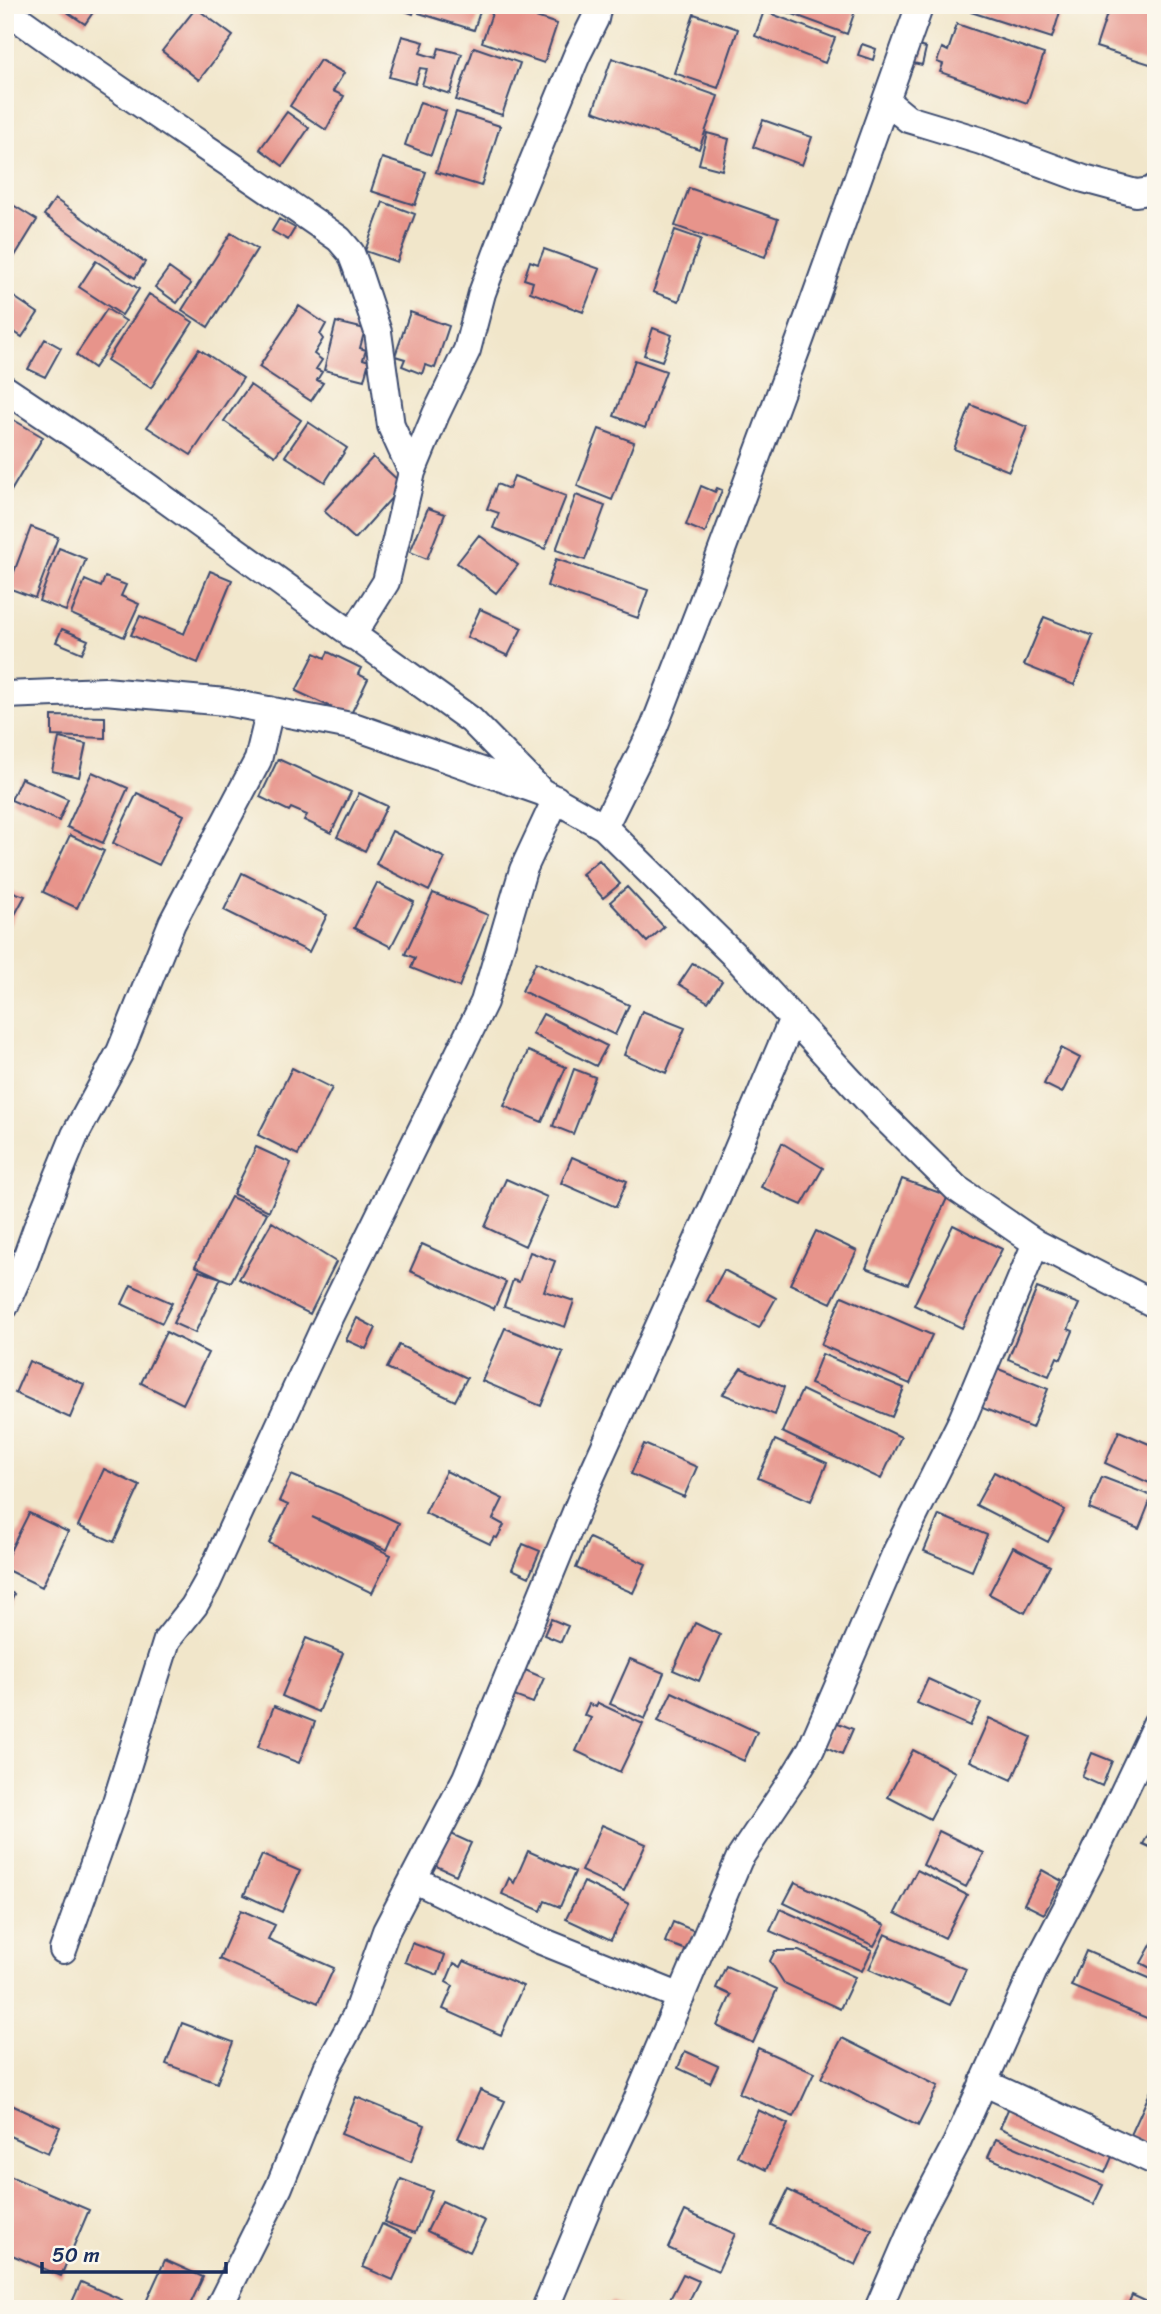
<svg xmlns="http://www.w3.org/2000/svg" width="1161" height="2314" font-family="Sriracha,sans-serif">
	<rect width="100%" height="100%" fill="#fbf7ec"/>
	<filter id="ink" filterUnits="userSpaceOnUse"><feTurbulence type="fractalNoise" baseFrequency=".0143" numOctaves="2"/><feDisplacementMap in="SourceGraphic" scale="14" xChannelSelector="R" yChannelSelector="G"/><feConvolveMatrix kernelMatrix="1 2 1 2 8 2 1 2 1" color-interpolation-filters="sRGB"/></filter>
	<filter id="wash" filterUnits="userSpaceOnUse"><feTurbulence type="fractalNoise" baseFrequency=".00686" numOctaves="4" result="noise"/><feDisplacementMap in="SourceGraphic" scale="28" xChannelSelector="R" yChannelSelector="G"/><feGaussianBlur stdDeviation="1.57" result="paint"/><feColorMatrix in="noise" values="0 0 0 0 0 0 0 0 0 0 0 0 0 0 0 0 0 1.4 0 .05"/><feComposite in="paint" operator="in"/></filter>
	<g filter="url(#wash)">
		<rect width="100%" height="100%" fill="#f1e6ca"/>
		<g id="blocks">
			<path fill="#e7948b" d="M57,5H98L85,24Z
				M389,5H416L413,14Z
				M421,5H472L481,8L474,30L419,13Z
				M495,5H500L557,24L544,63L482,42Z
				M768,5H857L847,34Z
				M973,5H1062L1052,38L971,12Z
				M1110,5H1153L1152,9L1156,10V66L1096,47Z
				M196,8L233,36L199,80L162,51Z
				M764,11L835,38L825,63L755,36Z
				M694,14L738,29L718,88L674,73Z
				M957,24L1044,54L1027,103L940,72L943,64L937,62L942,48L948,51Z
				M402,36L424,42L420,53L436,58L439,48L462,54L450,94L422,85L427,69L420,68L415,84L389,77Z
				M862,44L876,49L873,60L858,55Z
				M913,45L926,48L922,65L909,62Z
				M474,47L520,63L502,115L456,100Z
				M612,58L718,96L699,149L593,111Z
				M320,60L344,73L333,91L344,96L326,130L290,106Z
				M420,102L446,111L431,155L405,145Z
				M287,112L309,128L283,166L260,149Z
				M456,112L500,126L481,186L436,172Z
				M763,120L812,137L802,165L753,147Z
				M707,133L729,139L722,170L699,164Z
				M382,158L426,172L415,205L371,191Z
				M689,188L778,219L765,257L675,226Z
				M55,199L145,262L135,278L44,215Z
				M5,200L37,220L5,272Z
				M383,202L415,214L397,262L365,251Z
				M279,219L295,228L288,240L272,231Z
				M675,230L701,239L679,301L653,292Z
				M231,233L257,249L208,327L182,310Z
				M544,249L600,269L583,312L530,292L533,282L524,279L530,261L538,264Z
				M96,261L139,289L122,315L79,287Z
				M169,268L191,284L177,303L155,287Z
				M5,291L38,313L22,337L5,326Z
				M149,294L193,322L151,388L107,360Z
				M299,306L326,324L320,335L323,339L314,354L322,360L316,369L322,372L317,380L323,383L311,401L259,367Z
				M107,309L126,321L94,368L76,355Z
				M410,312L449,326L435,368L425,365L422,374L402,366L405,359L395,356Z
				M336,322L365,329L360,348L366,350L363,359L369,361L364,380L324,370Z
				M653,328L672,335L662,361L644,355Z
				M45,339L61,348L45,377L28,369Z
				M199,349L243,378L191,455L147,427Z
				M635,360L666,371L645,428L614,416Z
				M250,385L301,420L275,456L224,421Z
				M971,405L1027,427L1009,471L954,449Z
				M5,415L43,437L5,501Z
				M308,422L347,448L325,482L285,456Z
				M599,429L634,442L612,500L577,486Z
				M373,457L403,485L355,539L324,511Z
				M514,476L566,496L545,549L493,528L499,513L487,509L497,484L509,489Z
				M701,486L715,492L717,488L722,490L705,533L686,525Z
				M576,495L605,506L585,560L556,550Z
				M428,508L445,514L427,559L410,552Z
				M31,527L58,537L35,598L8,588Z
				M479,535L518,565L496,593L457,563Z
				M59,548L86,559L66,611L39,601Z
				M556,559L648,590L638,618L547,586Z
				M210,571L232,580L198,663L131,635L140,616L184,634Z
				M105,577L126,585L121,596L139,604L124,637L71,614L85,580L101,587Z
				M480,609L522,628L508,656L467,637Z
				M1044,617L1093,636L1074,685L1024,665Z
				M62,629L88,640L82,653L56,642Z
				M328,652L361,668L358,674L368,679L350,716L296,691L315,653L325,658Z
				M52,716L105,717V738L52,736Z
				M59,738L86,744L79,777L52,771Z
				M278,759L351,792L331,833L304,820L307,815L291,808L289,811L260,797Z
				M92,772L128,788L103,843L67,827Z
				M21,778L68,799L59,821L11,800Z
				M137,793L184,815L159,865L113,843Z
				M359,793L387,806L365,851L337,837Z
				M392,831L445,858L429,891L376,864Z
				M70,835L104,851L77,908L43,892Z
				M599,860L620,884L603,898L582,874Z
				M242,873L327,915L309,952L224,910Z
				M377,883L414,902L391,947L354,928Z
				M627,887L664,927L647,942L610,902Z
				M5,889L25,896L5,933Z
				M433,893L488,915L459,987L411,968L415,958L405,954Z
				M536,962L629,1005L615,1035L522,991Z
				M693,963L722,981L708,1002L679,984Z
				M642,1011L685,1028L666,1073L624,1055Z
				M543,1014L607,1046L596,1066L532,1034Z
				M1061,1048L1080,1058L1062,1093L1044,1084Z
				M528,1051L566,1067L542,1122L504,1106Z
				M292,1068L332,1088L298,1155L258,1135Z
				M574,1069L595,1077L573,1134L553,1126Z
				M782,1143L823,1168L802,1205L761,1187Z
				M256,1147L291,1163L269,1211L233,1194Z
				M572,1157L627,1181L616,1207L561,1183Z
				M506,1179L547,1197L525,1246L485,1227Z
				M902,1179L948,1196L908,1284L866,1268Z
				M231,1197L267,1213L231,1282L221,1278L195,1333L173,1323L199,1271L221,1278L195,1266Z
				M272,1222L336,1262L310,1314L239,1279Z
				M953,1225L1002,1249L962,1328L914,1305Z
				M816,1231L857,1251L831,1303L790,1284Z
				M422,1244L506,1282L494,1309L410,1271Z
				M530,1252L555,1261L544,1291L574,1301L565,1327L504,1306L513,1280L519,1282Z
				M724,1270L776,1298L759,1328L707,1301Z
				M131,1285L172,1303L162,1323L122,1304Z
				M1037,1288L1079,1304L1068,1329L1073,1331L1061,1359L1057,1357L1049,1376L1008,1359Z
				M842,1296L932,1335L910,1384L821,1345Z
				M357,1318L376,1328L366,1349L346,1340Z
				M505,1328L563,1352L541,1406L482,1381Z
				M166,1332L208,1353L183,1404L141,1383Z
				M399,1345L467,1378L455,1401L387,1368Z
				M822,1354L904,1388L892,1417L810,1384Z
				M29,1361L84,1384L70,1418L15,1393Z
				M741,1368L784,1387L775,1415L723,1394Z
				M996,1368L1048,1389L1032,1428L980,1407Z
				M802,1390L901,1437L881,1479L782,1432Z
				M1119,1431L1156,1447V1486L1105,1463Z
				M775,1440L827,1463L811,1501L758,1478Z
				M644,1444L697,1467L684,1497L631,1474Z
				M104,1469L140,1486L114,1542L78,1526Z
				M446,1471L503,1499L493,1519L504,1525L497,1538L494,1537L490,1544L425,1513Z
				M994,1472L1065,1510L1048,1542L976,1505Z
				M291,1475L342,1496L399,1523L387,1550L312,1517L391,1555L372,1593L269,1543L288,1505L279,1501Z
				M1102,1477L1152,1496L1139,1529L1089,1509Z
				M29,1513L68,1532L42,1587L5,1569V1561Z
				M939,1515L987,1535L972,1571L924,1551Z
				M589,1538L646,1564L633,1593L576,1568Z
				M523,1544L540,1551L529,1577L512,1569Z
				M1013,1547L1050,1566L1025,1613L989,1594Z
				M5,1590L14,1594L5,1615Z
				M551,1619L568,1626L561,1642L544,1635Z
				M695,1623L720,1635L699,1681L673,1670Z
				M306,1638L343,1653L319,1712L282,1696Z
				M630,1659L664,1673L645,1719L610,1704Z
				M525,1670L544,1678L533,1703L514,1696Z
				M928,1679L981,1703L970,1726L917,1703Z
				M672,1692L757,1732L744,1761L658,1721Z
				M598,1703L643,1724L620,1772L576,1751L591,1718L584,1715L589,1704L596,1707Z
				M274,1706L315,1722L299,1763L258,1747Z
				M989,1718L1031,1737L1012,1780L970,1761Z
				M833,1721L853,1729L842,1754L823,1746Z
				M913,1750L955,1772L930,1819L888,1797Z
				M1092,1753L1112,1761L1102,1786L1082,1777Z
				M1156,1821V1850L1143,1844Z
				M602,1825L646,1844L624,1891L581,1871Z
				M939,1831L984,1853L966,1887L923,1865Z
				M449,1833L471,1843L456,1875L434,1865Z
				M528,1851L575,1872L560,1907L545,1901L541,1911L502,1894L509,1878L514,1883Z
				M262,1855L300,1871L282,1912L244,1895Z
				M917,1870L967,1895L945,1938L895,1913Z
				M1042,1870L1062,1881L1044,1914L1024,1904Z
				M584,1882L629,1904L611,1940L566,1919Z
				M795,1882L885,1925L874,1946L784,1903Z
				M780,1909L872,1950L862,1971L770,1931Z
				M241,1910L275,1925L268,1939L334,1968L318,2003L219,1959Z
				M673,1922L695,1931L686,1950L665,1942Z
				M885,1934L966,1969L950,2005L869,1969Z
				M1156,1936V1971L1141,1963Z
				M412,1943L445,1955L438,1975L405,1962Z
				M775,1951H799L855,1977L840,2009L784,1983L770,1961Z
				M1086,1951L1156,1981V2022L1071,1986Z
				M464,1961L523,1986L501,2035L443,2009L453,1986L446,1982L454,1963L461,1967Z
				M726,1966L777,1989L753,2043L717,2026L731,1995L716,1988Z
				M182,2023L233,2042L217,2083L166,2064Z
				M842,2038L938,2086L918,2126L821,2078Z
				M758,2048L814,2073L794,2117L739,2093Z
				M685,2051L718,2066L710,2083L678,2068Z
				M1153,2086L1156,2087V2149L1130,2137Z
				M480,2090L505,2101L483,2149L458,2138Z
				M356,2097L425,2125L411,2162L341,2134Z
				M5,2102L60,2127L48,2153L5,2134Z
				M1009,2107L1114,2152L1105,2173L1000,2128Z
				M758,2110L788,2124L766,2170L737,2156Z
				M996,2139L1103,2185L1094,2204L988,2157Z
				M5,2174L89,2210L61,2276L5,2252Z
				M401,2179L432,2191L415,2233L384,2222Z
				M788,2190L872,2230L856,2265L771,2225Z
				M442,2201L485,2221L470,2252L427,2231Z
				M685,2211L735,2234L718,2271L668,2248Z
				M382,2224L412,2238L393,2280L363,2267Z
				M165,2260L203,2277L188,2309H154L145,2304Z
				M683,2274L699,2281L685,2309H675L667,2305Z
				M81,2282L122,2300L118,2309H69Z
				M1132,2295L1156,2306V2309H1126Z
				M611,2301L629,2309H608Z"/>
		</g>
	</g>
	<g filter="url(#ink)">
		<use href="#blocks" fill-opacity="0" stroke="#3b4a6e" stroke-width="2"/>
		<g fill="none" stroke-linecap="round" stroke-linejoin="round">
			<defs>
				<path id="minor" d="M5,9C109,85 217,154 322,227L339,239L351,253L356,266L378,332L391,426L412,472
					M886,101L908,119L981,141L1084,179L1136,193L1150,191L1156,187
					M5,389L108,458L471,720L538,788
					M352,636L386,582L412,472L436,414L467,350L482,293L514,207L577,55L595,19L598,5
					M5,695L105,691L226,702L356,727L542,792L604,827L736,957L877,1110L956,1188L1036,1243L1156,1305
					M604,827L654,727L703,601L800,340L920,5
					M5,1306L25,1261L36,1230L75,1135L120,1052L172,923L258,760L270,710
					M413,1879L539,1940L681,1997
					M63,1950L116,1802L167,1640L194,1606L207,1583L323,1330L484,1002L523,870L556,799
					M983,2082L1156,2162
					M218,2309L279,2187L327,2068L355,2017L386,1931L466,1778L585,1490L719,1193L793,1018
					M545,2309L593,2194L634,2107L739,1859L792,1780L811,1749L897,1550L962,1420L1036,1243
					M878,2309L919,2214L956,2144L1035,1968L1091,1861L1156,1724"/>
			</defs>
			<use href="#minor" stroke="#3b4a6e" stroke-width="30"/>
			<use href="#minor" stroke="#fff" stroke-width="26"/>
		</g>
	</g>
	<rect width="1161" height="2314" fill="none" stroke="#fbf7ec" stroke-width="28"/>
	<path d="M42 2262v10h184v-10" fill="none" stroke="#1b2f5e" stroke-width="3.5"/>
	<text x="52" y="2262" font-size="21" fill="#1b2f5e" stroke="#fbf7ec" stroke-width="5" paint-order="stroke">50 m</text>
</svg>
